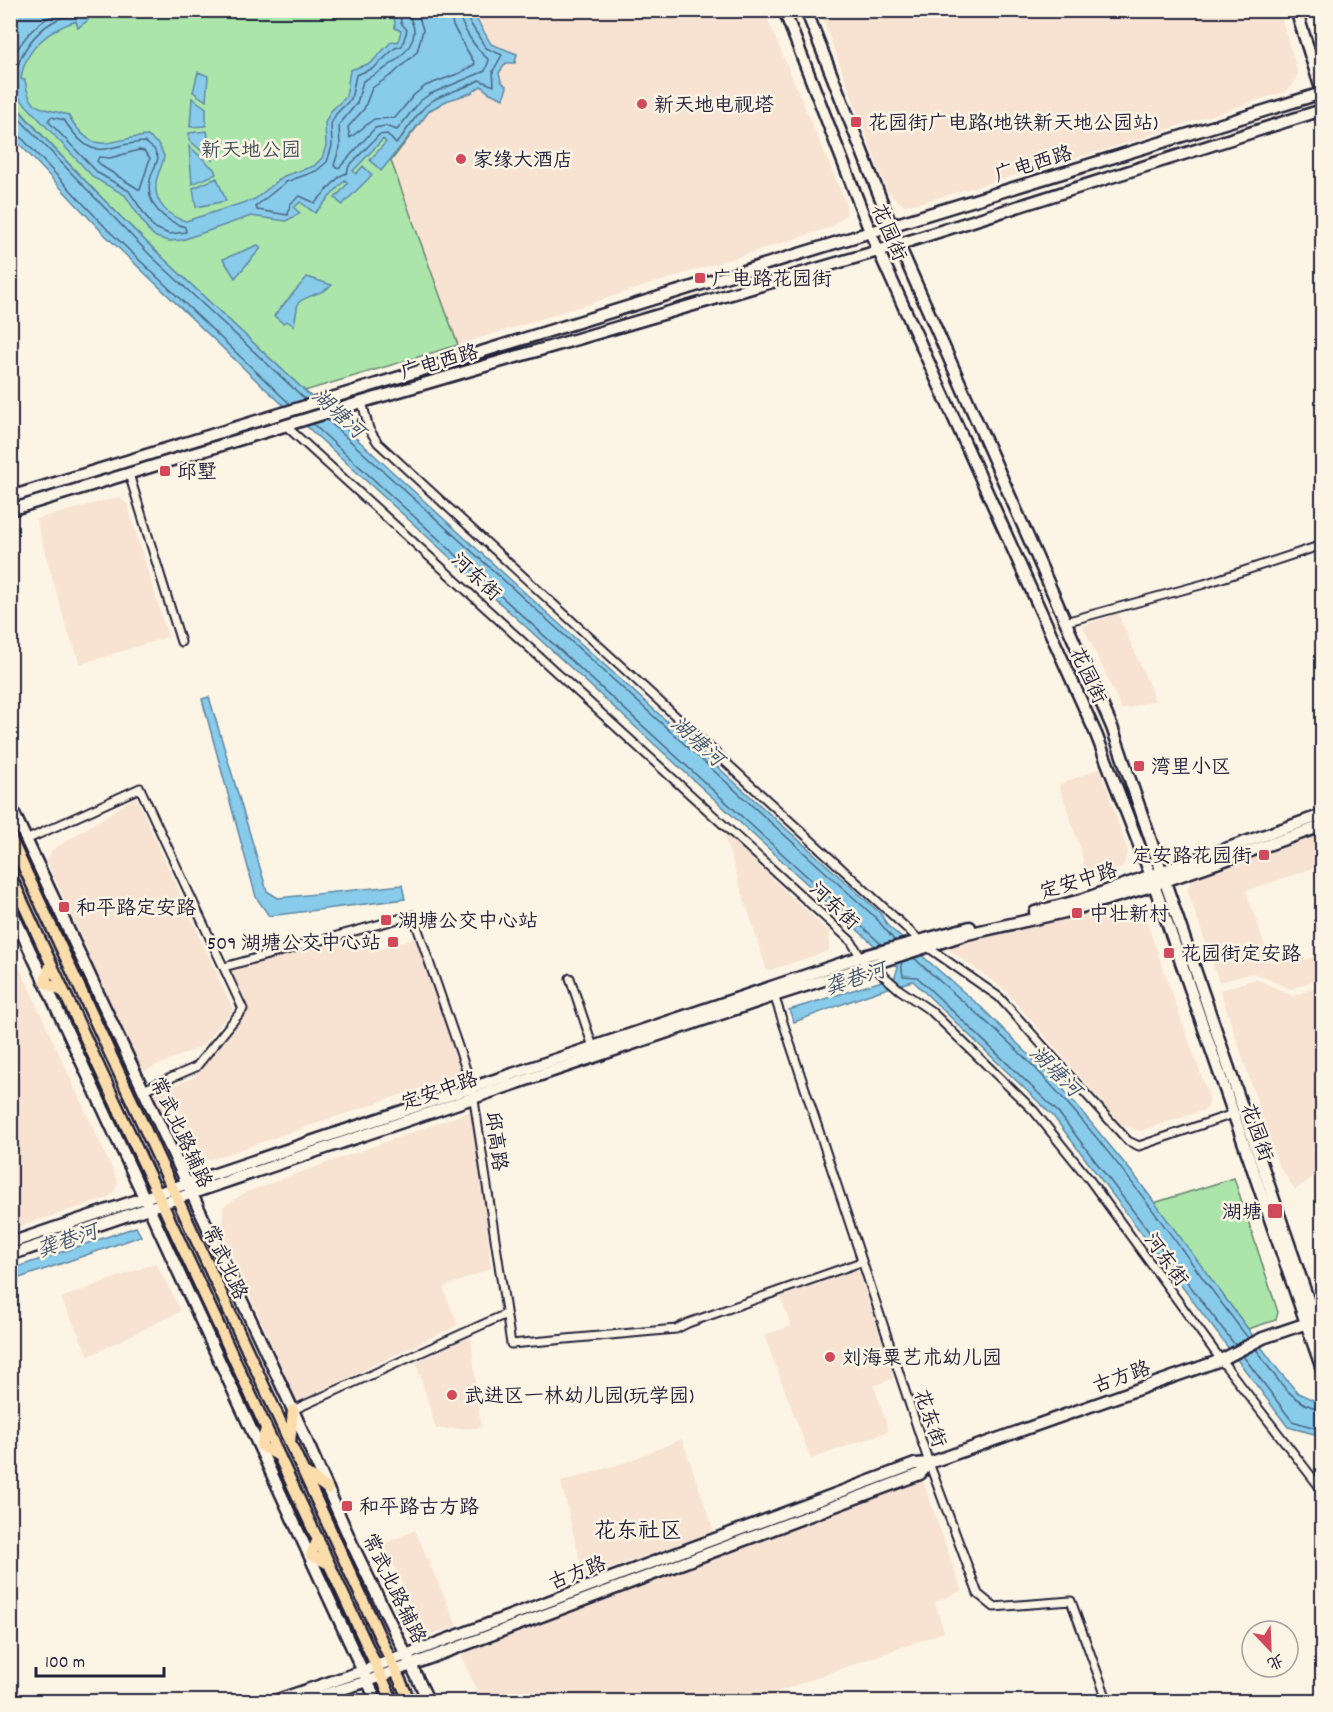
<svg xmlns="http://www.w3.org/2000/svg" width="1333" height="1712" font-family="Dekko,'LXGW WenKai TC',sans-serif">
	<rect width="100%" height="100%" fill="#fcf5e5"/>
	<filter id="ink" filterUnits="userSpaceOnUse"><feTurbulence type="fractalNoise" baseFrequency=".0167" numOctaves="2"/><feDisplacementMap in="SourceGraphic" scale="12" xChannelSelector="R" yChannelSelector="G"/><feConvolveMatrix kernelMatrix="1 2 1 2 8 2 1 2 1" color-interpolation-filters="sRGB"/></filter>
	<g filter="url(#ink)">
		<path fill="#f8e2d2" d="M472,11H764L846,204V214L832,227L458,345L391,161L424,117L437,105L471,93L482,86L488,92L503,99L507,87L501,81L499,73L503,65L517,54L491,44Z
			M820,11H1279L1298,73L1293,85L1284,92L1120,145L923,202L905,205L895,199L887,191Z
			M119,497L127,504L168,637L81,664L66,627L36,519Z
			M1118,613L1155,700L1122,710L1083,626Z
			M1100,768L1128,852L1122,868L1086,880L1081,851L1059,785Z
			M136,797L233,1010L202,1046L142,1072L47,861L52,850Z
			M1322,831V865L1246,891L1271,963L1302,953L1304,960L1322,954V977L1291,989L1253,973L1219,982L1187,889L1194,876Z
			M723,832L830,933L829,951L767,971Z
			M1106,905L1138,912L1147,923L1210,1100L1207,1109L1141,1131L1123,1126L1004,989L947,948L948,943L988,932L1039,925Z
			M365,934L370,953L416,937L462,1074L209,1160L192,1162L180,1154L152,1095L193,1078L249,1009L231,969Z
			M11,949L118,1182L115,1191L108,1198L11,1229Z
			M1256,979L1293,996L1322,985V1145L1312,1149L1322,1170L1295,1190L1278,1164L1220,990Z
			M471,1111L484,1191L491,1268L443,1288L458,1325L297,1402L222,1232L223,1207L246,1192Z
			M156,1263L181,1311L89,1356L61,1298Z
			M858,1269L894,1378L874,1386L889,1431L811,1459L764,1335L791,1326L781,1297Z
			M471,1336L481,1428L436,1429L416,1362Z
			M682,1439L714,1531L584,1578L561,1482L629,1461Z
			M922,1478L962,1591L935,1602L944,1632L777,1692L781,1701H481L461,1655Z
			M415,1530L457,1626L433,1634L421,1625L384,1544Z"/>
		<path fill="#abe5aa" stroke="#668472" stroke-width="1.5" d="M10,11H471L446,101L430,110L391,161L458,345L305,391C204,297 101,204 11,100Z
			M1234,1178L1278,1312L1276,1320L1248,1329L1154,1203Z"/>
		<path fill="#88cbea" stroke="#5f87a4" stroke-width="1.5" d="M11,10L92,11L88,20L78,28L76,21C49,30 25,48 21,79L25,80C30,113 41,106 68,115C96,160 107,138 148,136L159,145L164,156C163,166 156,175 156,184C154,203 169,217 186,221L255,199L284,176L314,166L322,158L326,146L325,123L331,111L346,97L350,70L371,63L392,41L398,42L401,31L395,28L394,11H472L491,44L517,54L515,63H506L499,73L501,81L507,87L503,99L488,92L481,86L471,93L446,101L430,110L381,171L370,160L386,142L383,139L353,171L356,174L363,166L372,175L342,205L335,198L348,183L345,180L315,213L300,202L294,208L300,213L286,221L251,216L182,240L169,241L156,237L149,231L125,195L94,178L12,90Z
			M198,72L208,76L206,101L193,92Z
			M192,98L206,108V126L190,127Z
			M10,100C105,208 212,304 317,402C503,575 692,744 880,913L888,926L982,1008L1063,1089L1135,1176L1279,1371L1298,1393L1322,1404V1436L1288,1427L1053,1116L913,981C872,991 834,1008 794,1022L789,1010L895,977L898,967L257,381L104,234L11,135Z
			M207,131L212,160L189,140V133Z
			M189,146L214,169L216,174L192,184Z
			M217,178L226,201L196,207L193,188Z
			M258,245L261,248L235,278L223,259Z
			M307,277L332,285C322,295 308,294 298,303L294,326L287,321L283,323L274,316Z
			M209,697L267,891L278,898L402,885L405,899L269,916L256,897L202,699Z
			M136,1227L141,1236L11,1281V1269Z"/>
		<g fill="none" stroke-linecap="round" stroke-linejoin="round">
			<path stroke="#4b6681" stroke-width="1.5" d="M400,10L401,23L407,30L402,46L395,48L374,68L356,75L351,99L336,114L331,124L332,146L327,162L316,171L286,182L256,206L257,210L288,215L290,204L300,196L315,203L340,176L347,173L349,166L379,135L387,134L396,144C408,130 417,111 432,101C446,92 465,89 479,80L494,86L493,71L502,55L486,48L467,18L466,10
				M407,10C409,18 415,25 414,33C412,55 381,72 363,81L357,103L339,125L340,147L334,165L336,168L340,167L375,128L385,126L397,130L420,101L430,94L485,71L489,60C476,49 460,27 459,10
				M417,10L423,30L417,52L393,74L372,88L364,109L348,127L350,138L374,119L395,118L414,95L425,86L460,73L475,64L453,26L450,10
				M10,63C22,38 38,19 65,10
				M10,86L16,84C12,54 50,8 82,17L85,10
				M10,109L150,255L305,399
				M51,117L64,120C96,167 102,144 145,142L154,149L158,158C156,166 151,173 150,181C145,205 165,221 185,227L186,232L169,234L153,227L129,191L98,173L48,121Z
				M10,131L17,133L108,230L290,404
				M139,150L144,151L150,158L140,190L103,167L97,161L99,157L110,158Z
				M327,420L875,917L895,941
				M313,424L881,944
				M914,958C955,996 1000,1031 1039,1072C1117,1154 1179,1249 1248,1338
				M901,962L903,976L917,977L1058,1112L1235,1345
				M1256,1349C1273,1373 1291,1406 1322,1409
				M1243,1356L1292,1421L1322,1430"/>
			<defs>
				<path id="street" d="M362,402L369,429L378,443L926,946L999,997L1128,1141L1139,1146L1233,1114
					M286,426L851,941L866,966L877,970L900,990L931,1011L1034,1111L1089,1179L1221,1360L1322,1490
					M129,474L181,642
					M1065,622L1204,584L1322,545
					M26,840L140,788L243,1009L196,1067L143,1090
					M224,967L413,915L472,1087L511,1344L676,1329L688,1323L861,1262
					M570,978L594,1050
					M773,992L929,1463L978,1594L994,1607L1071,1601L1108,1702
					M293,1410L506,1314
					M1299,1702L1322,1699"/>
				<path id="secondary" d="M784,10L871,234L1096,734L1151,876L1322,1369
					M806,10L899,245L1112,727L1322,1340
					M1296,10L1322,92
					M10,497L1322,93
					M10,510L362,402L878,251L1322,110
					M10,805L293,1410L352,1544L429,1702
					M10,907L377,1702
					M1035,912L1081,900L1322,815
					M10,1243L860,957L970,927
					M10,1255L774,996L967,934L1065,912L1145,888L1322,826
					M271,1702L363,1671L915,1464L929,1463L1221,1360L1263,1338L1322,1318
					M301,1702L368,1681L920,1474L929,1463"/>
				<path id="primary" d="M10,837L410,1702
					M10,875L393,1702
					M51,963L45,982L64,992
					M266,1429L261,1446L279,1456
					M290,1443L293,1410
					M306,1473L328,1489
					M318,1539L311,1555L329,1564"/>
			</defs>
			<use href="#street" stroke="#22223b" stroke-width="11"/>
			<use href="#secondary" stroke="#22223b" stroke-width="15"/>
			<use href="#primary" stroke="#22223b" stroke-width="15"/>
			<use href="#street" stroke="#fcf5e5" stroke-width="7"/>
			<use href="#secondary" stroke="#fcf5e5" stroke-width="10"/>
			<use href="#primary" stroke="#fbdcab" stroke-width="10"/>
		</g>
	</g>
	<g fill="#d1495b" stroke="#fcf5e5" stroke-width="2">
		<circle cx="642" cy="104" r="6"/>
		<rect x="850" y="116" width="12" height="12" rx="3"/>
		<circle cx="461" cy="159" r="6"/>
		<rect x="694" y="272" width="12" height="12" rx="3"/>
		<rect x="159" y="465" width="12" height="12" rx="3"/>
		<rect x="1133" y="760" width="12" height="12" rx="3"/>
		<rect x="1258" y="849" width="12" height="12" rx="3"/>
		<rect x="58" y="901" width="12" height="12" rx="3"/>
		<rect x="1071" y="907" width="12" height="12" rx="3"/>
		<rect x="380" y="914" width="12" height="12" rx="3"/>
		<rect x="387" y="936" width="12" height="12" rx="3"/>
		<rect x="1163" y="947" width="12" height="12" rx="3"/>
		<rect x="1267" y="1203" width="16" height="16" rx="3"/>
		<circle cx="830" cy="1357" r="6"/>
		<circle cx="452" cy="1395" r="6"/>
		<rect x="341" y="1500" width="12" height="12" rx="3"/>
	</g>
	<g text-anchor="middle" stroke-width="5" stroke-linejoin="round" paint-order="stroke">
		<g font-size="20" fill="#22223b" stroke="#fcf5e5" text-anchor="start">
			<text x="654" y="111">新天地电视塔</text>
			<text x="868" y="129">花园街广电路(地铁新天地公园站)</text>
			<text x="473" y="166">家缘大酒店</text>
			<text x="712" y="285">广电路花园街</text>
			<text x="177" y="478">邱墅</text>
			<text x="1151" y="773">湾里小区</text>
			<text x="1252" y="862" text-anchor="end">定安路花园街</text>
			<text x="76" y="914">和平路定安路</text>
			<text x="1089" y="920">中壮新村</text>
			<text x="398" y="927">湖塘公交中心站</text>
			<text x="381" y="949" text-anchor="end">509 湖塘公交中心站</text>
			<text x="1181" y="960">花园街定安路</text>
			<text x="1262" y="1218" text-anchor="end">湖塘</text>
			<text x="842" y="1364">刘海粟艺术幼儿园</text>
			<text x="464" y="1402">武进区一林幼儿园(玩学园)</text>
			<text x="359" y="1513">和平路古方路</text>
		</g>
		<g font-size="20" fill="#445357" stroke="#fcf5e5">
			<text x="251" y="156">新天地公园</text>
		</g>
		<g font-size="20" fill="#22223b" stroke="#fcf5e5">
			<text transform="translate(1033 163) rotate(-17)" y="7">广电西路</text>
			<text transform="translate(890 232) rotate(67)" y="7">花园街</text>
			<text transform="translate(439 361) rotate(-16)" y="7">广电西路</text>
			<text transform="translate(477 576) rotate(43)" y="7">河东街</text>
			<text transform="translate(1089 675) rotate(65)" y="7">花园街</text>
			<text transform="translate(1078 880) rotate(-17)" y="7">定安中路</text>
			<text transform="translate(835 905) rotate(43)" y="7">河东街</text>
			<text transform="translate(439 1090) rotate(-19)" y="7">定安中路</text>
			<text transform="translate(182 1132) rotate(65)" y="7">常武北路辅路</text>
			<text transform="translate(1258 1132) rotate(71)" y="7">花园街</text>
			<text transform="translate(497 1141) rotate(82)" y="7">邱高路</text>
			<text transform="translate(1167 1259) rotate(54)" y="7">河东街</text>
			<text transform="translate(226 1262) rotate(65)" y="7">常武北路</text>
			<text transform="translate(1121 1376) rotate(-19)" y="7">古方路</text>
			<text transform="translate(931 1418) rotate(71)" y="7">花东街</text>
			<text transform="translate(577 1572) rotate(-21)" y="7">古方路</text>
			<text transform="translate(395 1588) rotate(64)" y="7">常武北路辅路</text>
		</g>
		<g font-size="21" font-style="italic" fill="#415570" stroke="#fcf5e5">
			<text transform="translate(339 413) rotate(42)" y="7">湖塘河</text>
			<text transform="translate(698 741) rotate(42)" y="7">湖塘河</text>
			<text transform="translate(855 978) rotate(-18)" y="7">龚巷河</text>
			<text transform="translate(1056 1071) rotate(45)" y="7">湖塘河</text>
			<text transform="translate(67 1240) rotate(-19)" y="7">龚巷河</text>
		</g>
		<g font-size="22" fill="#22223b" stroke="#fcf5e5">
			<text x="638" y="1537">花东社区</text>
		</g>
	</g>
	<rect width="1333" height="1712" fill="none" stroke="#fcf5e5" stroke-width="36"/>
	<rect x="18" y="18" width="1297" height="1676" fill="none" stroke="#22223b" stroke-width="2" filter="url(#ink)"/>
	<g transform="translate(1270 1649) rotate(157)"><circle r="28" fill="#fcf5e5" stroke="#a5a1a1" stroke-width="1.5"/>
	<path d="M0-4.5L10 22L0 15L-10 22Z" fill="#d1495b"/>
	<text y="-9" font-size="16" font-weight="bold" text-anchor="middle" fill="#22223b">北</text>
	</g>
	<path d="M36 1667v9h128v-9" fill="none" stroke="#22223b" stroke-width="3"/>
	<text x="45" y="1667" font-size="18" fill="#22223b" stroke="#fcf5e5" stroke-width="4.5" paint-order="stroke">100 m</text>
</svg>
